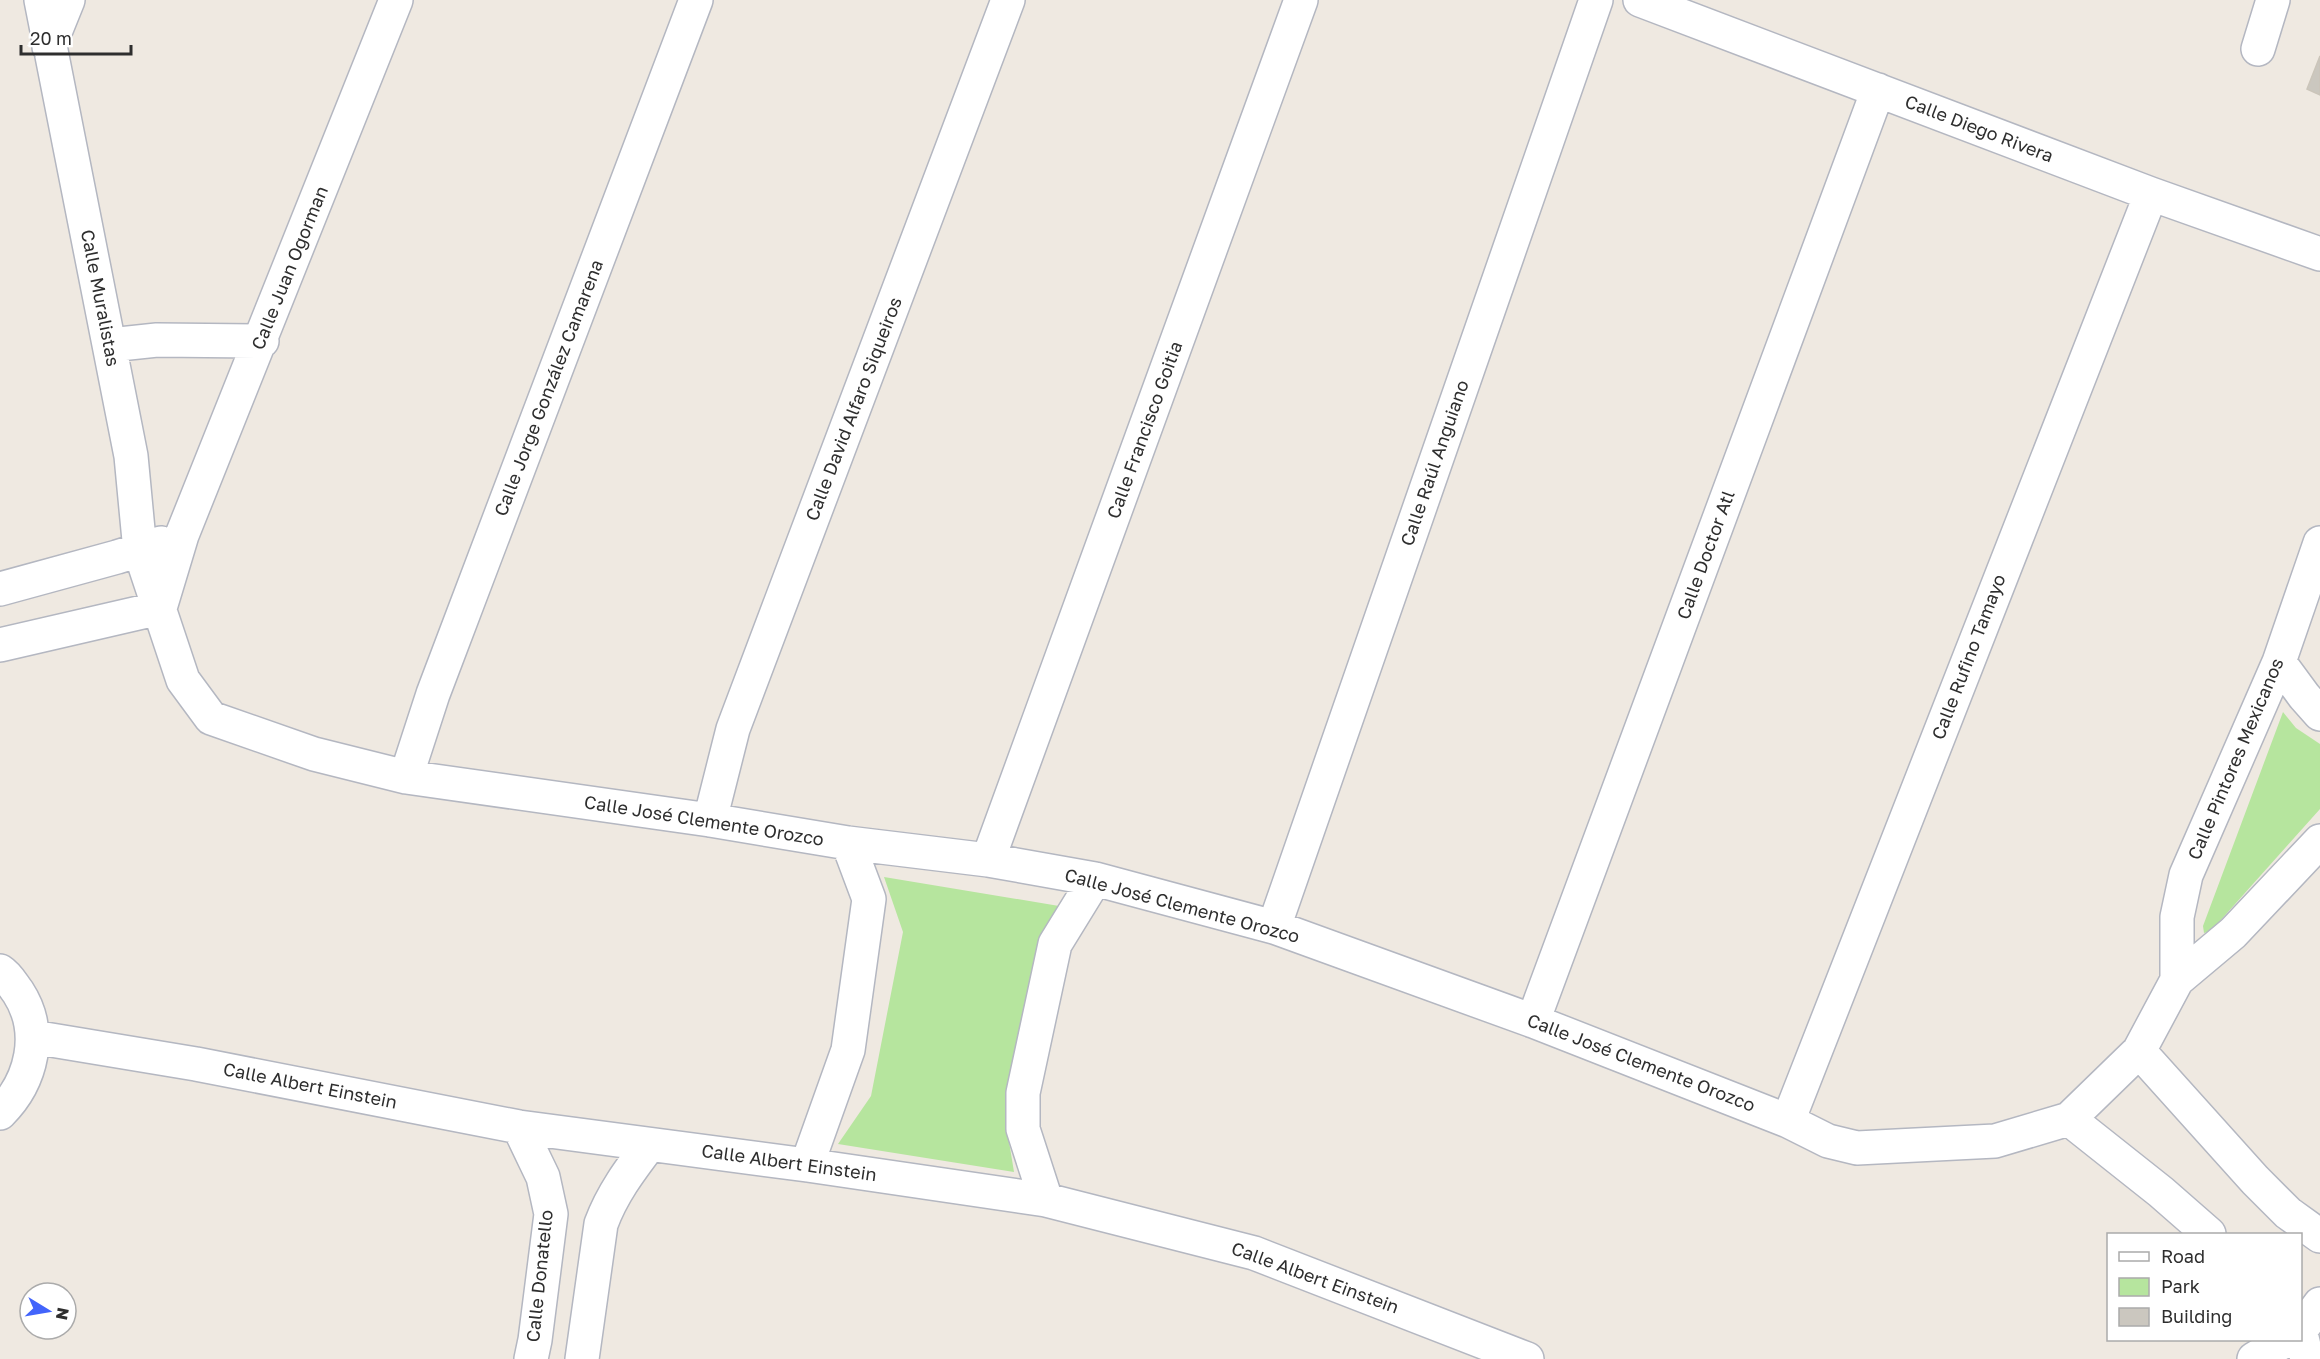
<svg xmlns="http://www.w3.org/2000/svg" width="2320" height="1359" font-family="'Golos Text',sans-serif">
	<rect width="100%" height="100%" fill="#efe9e1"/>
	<path fill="#b6e59e" d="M2283,712L2296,728L2320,744V809L2211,931L2204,933L2203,926Z
		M884,877L1059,906L1037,948L1005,1117L1014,1172L838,1144L871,1096L903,932Z"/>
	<path fill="#cbc7bf" stroke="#cbc5ba" stroke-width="1.5" d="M2320,56V95L2307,89Z"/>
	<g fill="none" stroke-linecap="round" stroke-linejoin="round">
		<defs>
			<path id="minor" d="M41,0L131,456L140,551L183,680L211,718L314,754L406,777L710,820L848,843L988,860L1095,879L1274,927L1533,1021L1788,1121L1828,1141L1857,1148L1995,1141L2069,1119L2139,1051L2177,980L2233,933L2320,841
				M1640,0L2151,194L2320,254
				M49,47L68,0
				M2258,49L2273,0
				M110,345L157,340L262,341
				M0,589L117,557L161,543
				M160,608L182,535L396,0
				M0,645L160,608
				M2279,662L2304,696L2320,714
				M406,777L433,694L696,0
				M710,820L733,729L1008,0
				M988,860L1301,0
				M1274,927L1596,0
				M0,971C8,976 12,984 18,992C44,1032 32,1081 0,1113
				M2177,980V917L2186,875L2279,662L2320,543
				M1533,1021L1878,90
				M33,1037L196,1064L519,1127L807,1165L1046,1200L1254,1253L1527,1359
				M2139,1051L2255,1180L2288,1213L2320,1236
				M2069,1119L2161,1192L2209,1234
				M1788,1121L2151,194
				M519,1127L543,1177L551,1214L535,1340L531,1359
				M807,1165L848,1050L869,899L848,843
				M1046,1200L1023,1129V1093L1055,944L1095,879
				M2300,1329L2307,1359
				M2300,1331L2320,1304
				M582,1359L601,1224C612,1194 630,1170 649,1145
				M2254,1359L2286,1340"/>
		</defs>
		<use href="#minor" stroke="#b4b7c1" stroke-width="36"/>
		<use href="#minor" stroke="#fff" stroke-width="33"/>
	</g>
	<g text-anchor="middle" stroke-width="6" stroke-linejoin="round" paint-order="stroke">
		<g font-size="18" fill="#2e2e2e" stroke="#fff">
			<text transform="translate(1979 129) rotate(21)" y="6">Calle Diego Rivera</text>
			<text transform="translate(290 268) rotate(-68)" y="6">Calle Juan Ogorman</text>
			<text transform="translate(100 298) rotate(79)" y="6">Calle Muralistas</text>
			<text transform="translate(549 388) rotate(-69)" y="6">Calle Jorge González Camarena</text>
			<text transform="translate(854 409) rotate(-69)" y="6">Calle David Alfaro Siqueiros</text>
			<text transform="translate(1145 430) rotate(-70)" y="6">Calle Francisco Goitia</text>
			<text transform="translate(1435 463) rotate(-71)" y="6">Calle Raúl Anguiano</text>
			<text transform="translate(1706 555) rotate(-70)" y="6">Calle Doctor Atl</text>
			<text transform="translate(1969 657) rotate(-69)" y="6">Calle Rufino Tamayo</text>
			<text transform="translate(2236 759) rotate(-67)" y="6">Calle Pintores Mexicanos</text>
			<text transform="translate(704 821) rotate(9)" y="6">Calle José Clemente Orozco</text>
			<text transform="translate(1182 906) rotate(15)" y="6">Calle José Clemente Orozco</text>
			<text transform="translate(1641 1063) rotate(21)" y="6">Calle José Clemente Orozco</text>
			<text transform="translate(310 1086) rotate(11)" y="6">Calle Albert Einstein</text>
			<text transform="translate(789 1163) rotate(8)" y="6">Calle Albert Einstein</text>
			<text transform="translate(540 1276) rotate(-84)" y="6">Calle Donatello</text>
			<text transform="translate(1315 1278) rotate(20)" y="6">Calle Albert Einstein</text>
		</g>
	</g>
	<rect x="2107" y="1233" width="195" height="108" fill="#ffffff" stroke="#ababab" stroke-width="1.5"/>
	<rect x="2119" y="1252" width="30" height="9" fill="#ffffff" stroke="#ababab" stroke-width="1.5"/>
	<text x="2161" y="1263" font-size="18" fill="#2e2e2e">Road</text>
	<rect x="2119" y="1278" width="30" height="18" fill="#b6e59e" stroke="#ababab" stroke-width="1.5"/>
	<text x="2161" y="1293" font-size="18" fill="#2e2e2e">Park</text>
	<rect x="2119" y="1308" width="30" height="18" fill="#cbc7bf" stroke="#ababab" stroke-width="1.5"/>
	<text x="2161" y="1323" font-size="18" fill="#2e2e2e">Building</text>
	<g transform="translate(48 1311) rotate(101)"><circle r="28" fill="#ffffff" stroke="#ababab" stroke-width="1.5"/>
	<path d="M0-4.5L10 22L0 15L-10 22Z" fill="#4264fb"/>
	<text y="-9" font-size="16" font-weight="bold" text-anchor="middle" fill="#2e2e2e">N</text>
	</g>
	<path d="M21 45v9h110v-9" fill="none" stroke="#2e2e2e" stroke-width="3"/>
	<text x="30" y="45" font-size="18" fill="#2e2e2e" stroke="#ffffff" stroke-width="4.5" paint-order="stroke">20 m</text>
</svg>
